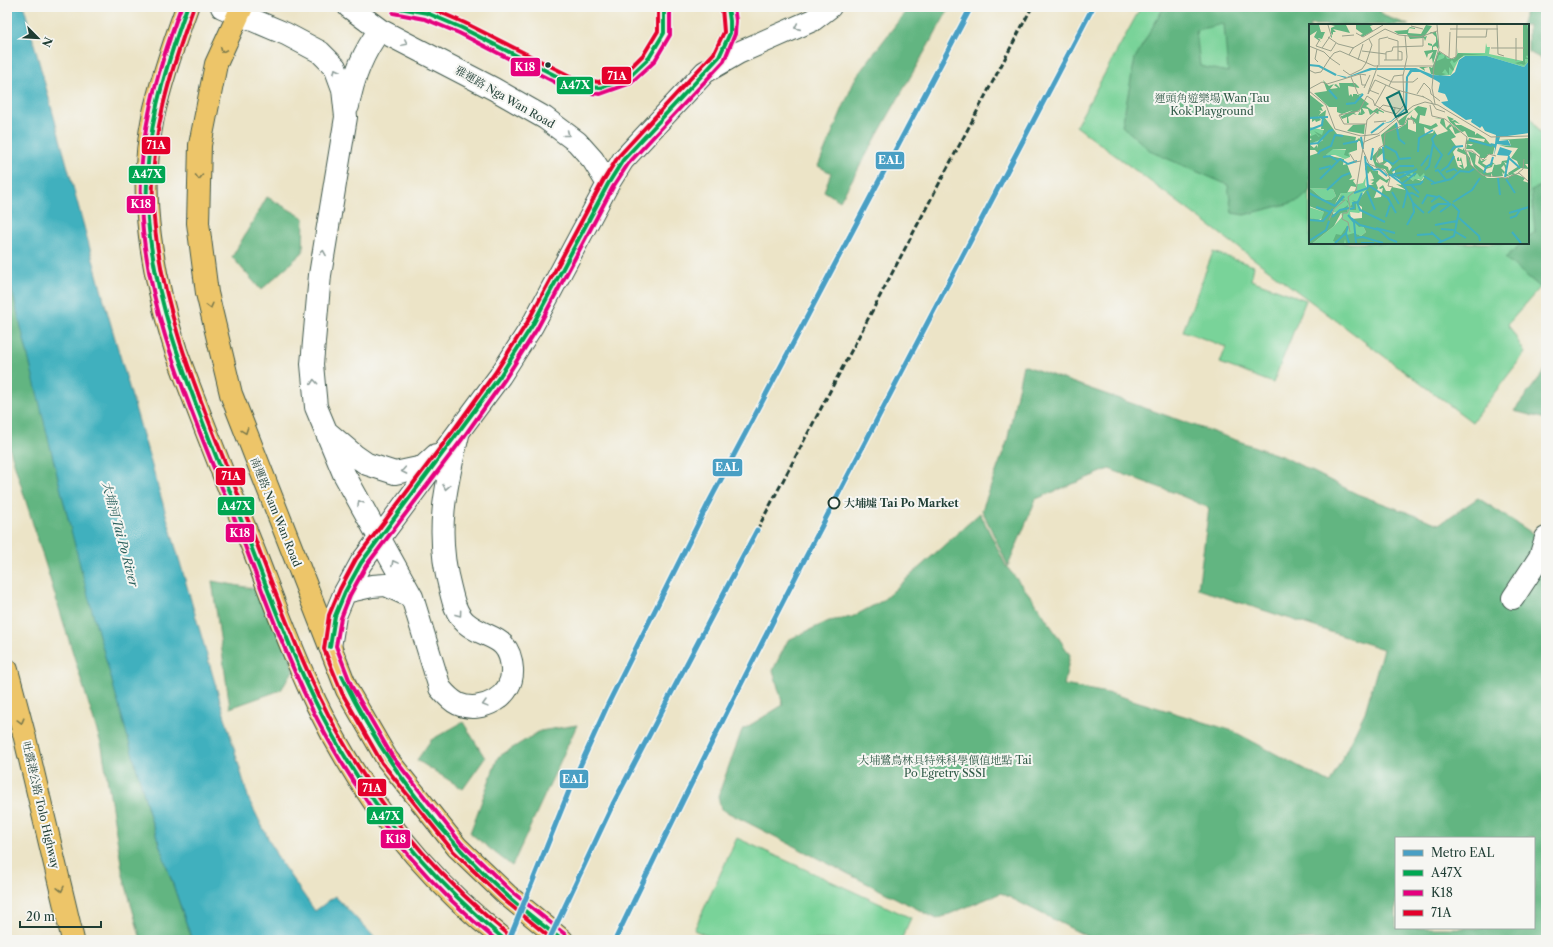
<svg xmlns="http://www.w3.org/2000/svg" width="1553" height="947" font-family="'Libre Caslon Text','Noto Serif TC',serif">
	<rect width="100%" height="100%" fill="#f6f6f2"/>
	<filter id="ink" filterUnits="userSpaceOnUse"><feTurbulence type="fractalNoise" baseFrequency=".025" numOctaves="2"/><feDisplacementMap in="SourceGraphic" scale="8" xChannelSelector="R" yChannelSelector="G"/><feConvolveMatrix kernelMatrix="1 2 1 2 8 2 1 2 1" color-interpolation-filters="sRGB"/></filter>
	<filter id="wash" filterUnits="userSpaceOnUse"><feTurbulence type="fractalNoise" baseFrequency=".012" numOctaves="4" result="noise"/><feDisplacementMap in="SourceGraphic" scale="16" xChannelSelector="R" yChannelSelector="G"/><feGaussianBlur stdDeviation="0.9" result="paint"/><feColorMatrix in="noise" values="0 0 0 0 0 0 0 0 0 0 0 0 0 0 0 0 0 1.4 0 .05"/><feComposite in="paint" operator="in"/></filter>
	<g filter="url(#wash)">
		<rect width="100%" height="100%" fill="#ece4c7"/>
		<path fill="#79d399" stroke="#4c8866" d="M1141,7H1308L1310,25V243H1528V113L1546,144V281L1508,324L1525,353L1472,422L1076,126Z
			M1213,252L1254,266L1251,280L1306,300L1273,383L1220,363L1226,347L1183,331Z
			M737,838L911,918L901,940H716L694,930Z"/>
		<path fill="#62b581" stroke="#40795a" fill-rule="evenodd" d="M909,7H950L840,201L824,191L831,173L818,166L856,77Z
			M1164,7H1377L1384,16L1409,25H1310V191L1299,201L1244,215L1232,213L1228,185L1152,152L1122,126L1135,58ZM1223,24H1224L1228,72L1200,66L1196,30Z
			M1528,7H1546V61L1528,52V25H1521Z
			M1546,183V292L1505,258L1522,243H1528V238L1535,232L1531,191Z
			M267,197L304,218L303,252L261,290L232,257Z
			M7,270L151,820L192,940H141L123,875L102,747L7,440Z
			M1023,365L1284,457L1357,494L1439,524L1478,498L1546,542V940H1094L1001,893L937,919L721,809L718,796L742,730L783,705L773,670L788,640L829,621L852,617L882,601L980,513L1006,566L1033,599L1070,655L1064,685L1113,694L1233,731L1330,783L1365,712L1383,649L1198,589L1209,508L1175,493L1109,469L1036,499L1008,566L982,510L1007,442ZM1396,838H1534V928H1396Z
			M1546,369V419L1514,411Z
			M212,581L279,593L293,671L281,690L230,708Z
			M463,722L485,758L463,789L417,760L431,740Z
			M577,725L512,866L470,833L498,757L540,731Z"/>
		<path fill="#41b0be" stroke="#307679" d="M7,7H24L107,311L249,800L279,860L315,911L335,896L377,940H192L151,820L88,596L62,495L7,270Z"/>
	</g>
	<g filter="url(#ink)">
		<g fill="none" stroke-linecap="round" stroke-linejoin="round">
			<defs>
				<path id="minor" d="M222,7L286,34L320,52L335,67L343,89L346,117L320,275L312,364L316,407L344,474L412,597L440,688C445,694 450,700 458,704C481,714 514,697 512,669C510,634 486,640 466,623C456,614 453,601 450,588C435,532 445,489 458,435
					M349,7L380,30L494,89L545,118L577,142L593,160L608,184
					M348,106C353,78 363,52 380,30
					M328,433L354,455L367,464L395,473L423,467L436,455
					M345,592L372,586L386,585L412,597
					M1513,598L1540,557L1546,538
					M330,647L335,616L345,592L361,563L500,376L532,326L608,184L623,160L705,72L738,53L813,20L830,7"/>
				<path id="major" d="M187,7C174,43 161,80 153,117C137,196 153,276 176,351C201,420 229,488 256,556C275,605 293,655 316,703C361,795 423,877 505,940
					M242,7L216,64L200,145L198,223L207,293L231,394L347,690L387,759L457,847L507,895L562,940"/>
				<path id="highway" d="M7,670L24,734L73,940"/>
			</defs>
			<use href="#minor" stroke="#3e564a" stroke-width="24"/>
			<use href="#major" stroke="#3e564a" stroke-width="24"/>
			<use href="#highway" stroke="#3e564a" stroke-width="24"/>
			<use href="#minor" stroke="#fff" stroke-width="22"/>
			<use href="#major" stroke="#edc569" stroke-width="22"/>
			<use href="#highway" stroke="#edc569" stroke-width="22"/>
			<path stroke="#1f3d34" stroke-width="3" stroke-dasharray="6 3" stroke-linecap="butt" d="M757,530L1032,7"/>
			<defs>
				<path id="bus-1" d="M187,7C164,72 144,135 147,205C152,304 193,397 229,489C257,560 282,633 315,701C360,795 425,874 505,940
					M394,7L427,13L462,28L574,85L600,88L628,78L649,58L664,33V7
					M330,647L335,616L345,592L361,563L500,376L532,326L608,184L623,160L719,57L730,33V21L728,7
					M342,676C382,761 442,838 512,900C528,914 545,927 562,940"/>
				<path id="bus-2" d="M181,7C157,72 138,135 141,204C145,306 187,400 224,493C253,563 277,637 310,705C355,796 417,876 496,940
					M393,13L425,19L459,33L572,91L600,94L631,83L654,62L670,35V7
					M566,935L511,891L461,843L392,756L352,687L336,646L341,618L350,595L366,566L463,438L505,379L537,329L613,187L628,164L724,61L735,34L736,21L734,7"/>
				<path id="bus-3" d="M428,7L465,23L576,79L599,82L625,73L644,54L658,31V7
					M193,9C170,73 150,136 153,205C159,306 200,400 237,492C264,561 288,632 320,698C365,792 429,870 509,935
					M553,940L503,899L453,851L382,763L342,693L324,649L329,615L340,589L356,559L453,431L495,373L527,323L603,181L618,157L714,53L724,32L722,8"/>
			</defs>
			<use href="#bus-1" stroke="#f6f6f2" stroke-width="7"/>
			<use href="#bus-2" stroke="#f6f6f2" stroke-width="7"/>
			<use href="#bus-3" stroke="#f6f6f2" stroke-width="7"/>
			<use href="#bus-1" stroke="#00a651" stroke-width="4"/>
			<use href="#bus-2" stroke="#e5007d" stroke-width="4"/>
			<use href="#bus-3" stroke="#e4002b" stroke-width="4"/>
			<defs>
				<path id="metro-1" d="M509,940L571,786L608,704L708,504L971,7
					M549,940L613,804L757,530
					M615,940C766,625 931,317 1093,7"/>
			</defs>
			<use href="#metro-1" stroke="#f6f6f2" stroke-width="8"/>
			<use href="#metro-1" stroke="#499fc4" stroke-width="5"/>
		</g>
		<defs><path id="oneway-chevron" d="M-2-3.5L2.5 0L-2 3.5" fill="none" stroke-width="1.6" stroke-linecap="round" stroke-linejoin="round"/></defs>
		<g stroke="#8f9e9a">
			<use href="#oneway-chevron" transform="translate(797 27) rotate(156)"/>
			<use href="#oneway-chevron" transform="translate(405 43) rotate(27)"/>
			<use href="#oneway-chevron" transform="translate(336 71) rotate(-116)"/>
			<use href="#oneway-chevron" transform="translate(567 134) rotate(38)"/>
			<use href="#oneway-chevron" transform="translate(323 253) rotate(-81)"/>
			<use href="#oneway-chevron" transform="translate(314 382) rotate(-95)"/>
			<use href="#oneway-chevron" transform="translate(404 471) rotate(169)"/>
			<use href="#oneway-chevron" transform="translate(446 487) rotate(101)"/>
			<use href="#oneway-chevron" transform="translate(360 503) rotate(-120)"/>
			<use href="#oneway-chevron" transform="translate(394 563) rotate(-118)"/>
			<use href="#oneway-chevron" transform="translate(459 614) rotate(54)"/>
			<use href="#oneway-chevron" transform="translate(485 704) rotate(165)"/>
		</g>
		<g stroke="#7c7a4c">
			<use href="#oneway-chevron" transform="translate(223 50) rotate(114)"/>
			<use href="#oneway-chevron" transform="translate(199 177) rotate(91)"/>
			<use href="#oneway-chevron" transform="translate(210 306) rotate(76)"/>
			<use href="#oneway-chevron" transform="translate(245 431) rotate(70)"/>
			<use href="#oneway-chevron" transform="translate(21 721) rotate(75)"/>
			<use href="#oneway-chevron" transform="translate(61 889) rotate(77)"/>
		</g>
	</g>
	<circle fill="#1f3d34" stroke="#f6f6f2" stroke-width="1.5" cx="548" cy="65" r="3.5"/>
	<circle fill="#f6f6f2" stroke="#1f3d34" stroke-width="2" cx="834" cy="503" r="5.5"/>
	<g text-anchor="middle" stroke-width="4" stroke-linejoin="round" paint-order="stroke">
		<g font-size="11" fill="#1f3d34" stroke="#f6f6f2">
			<text transform="translate(505 97) rotate(30)" y="4">雅運路 Nga Wan Road</text>
			<text transform="translate(276 512) rotate(68)" y="4">南運路 Nam Wan Road</text>
			<text transform="translate(41 805) rotate(77)" y="4">吐露港公路 Tolo Highway</text>
		</g>
		<g font-size="11" fill="#315b48" stroke="#f6f6f2">
			<text x="1212" y="102">運頭角遊樂場 Wan Tau<tspan x="1212" dy="13">Kok Playground</tspan></text>
			<text x="945" y="764">大埔鷺鳥林具特殊科學價值地點 Tai<tspan x="945" dy="13">Po Egretry SSSI</tspan></text>
		</g>
		<g font-size="11" font-weight="bold" fill="#1f3d34" stroke="#f6f6f2" text-anchor="start">
			<text x="844" y="507">大埔墟 Tai Po Market</text>
		</g>
		<g font-size="12" font-style="italic" fill="#29605d" stroke="#f6f6f2">
			<text transform="translate(120 534) rotate(75)" y="4">大埔河 Tai Po River</text>
		</g>
	</g>
	<g transform="translate(1309 24)">
		<rect width="220" height="220" fill="#ece4c7"/>
		<path d="M214,1H220V37L215,43L178,32H155L150,35L142,51L131,52L126,48L130,28L143,35L148,33L149,24V29H176L177,19L178,23H181L180,30L214,37ZM0,103L19,107V110L8,118L0,114L2,110L0,109ZM23,125L40,126L41,133L36,135L26,131H17ZM96,137L100,144L108,147H124L128,145L130,149L117,150L112,157L110,155L104,157L95,150L99,149V152H102L99,148L103,147L93,144ZM57,152L56,161L59,165L52,170L49,181L53,186L50,189L41,188L42,195L54,202L57,208L52,212L46,210L38,213V219H4L25,202L33,193L32,187L23,189L32,169L46,167L48,161H45L54,159ZM1,164L24,165L27,172L22,176H15ZM0,183L15,188L14,194L9,196L0,194Z" fill="#79d399"/>
		<path d="M0,1H10L12,8H16L13,15L9,14L12,18L5,13L8,7L0,12ZM22,1H37L41,9L24,5L27,8H24V11L22,9L23,13L22,14V4L26,2ZM47,1H64L61,2L64,7L53,13L51,11L54,10L47,5ZM117,1L123,2L115,13L118,12L116,17L115,14L101,15L98,10H89L85,7L98,6L101,3L106,4V5L100,4L99,9L112,10ZM214,1H218L220,10V34L218,31L217,33L220,35H216V39L218,38L215,41L209,39L212,41L206,39L214,37ZM122,8H127L130,22L129,25L127,22L124,23V26H128L124,40L123,34L120,36L124,28L119,30L118,34L115,27L123,26V22L119,21V19L123,20V22L127,18V13L123,9L119,10ZM130,27L133,30L130,31L128,37L135,34L136,31L138,35H145L149,29L177,31H155L145,39L143,36L141,38L145,45L144,47L140,43V51L136,45L133,49L137,50L131,52L122,50L120,43L115,44L116,47L110,43H121L123,44ZM14,56L20,62L25,60L21,65L29,64L25,61L27,60L31,64L30,59H46L51,64L39,62L40,72L42,70L44,73V70H48V73V71L54,69L50,72L60,80L57,82L64,87L68,84L75,88V89L70,87L69,88L70,89L69,90L65,88L61,91L59,85L53,84L56,89L53,91H49L51,87L52,90V85L45,89L48,91L44,90L39,93L40,99H38V93L33,95L31,91L33,92L44,86L33,90L28,88V83H20L5,69L18,67ZM0,70L15,82L12,83L14,87L10,86L12,88L10,91L17,86L16,94L28,110L47,113L46,118L50,114L55,119L54,127L51,117H48V126L39,129L41,133L35,131L37,125H24L17,131L35,135L34,141L38,140L43,153L40,156L46,155L44,157L47,161V163L42,162L38,169H32L26,180L33,171L36,174L32,175L37,176L39,177L40,181L37,176L32,177L23,187L25,191L39,181L38,188L32,189L25,202L4,219H0V194L12,196L15,188L0,182V132L9,129L6,126H1L0,120L5,124L8,121V124L9,121L8,120L14,116L12,115L2,120L0,117L3,115L0,113L7,110L10,113L11,111L10,112L5,107L13,111L15,105H12L13,96L15,97L9,92L12,96L7,98L6,96L3,98V94L0,96ZM1,164L24,165L27,172L22,176H15ZM109,82L118,84L116,92L111,91L110,99L122,102L127,99L129,102L121,106L115,103L116,110L124,109L125,106L128,111L139,107L131,99L132,95H130L125,94L135,95L137,104L141,100L152,108L146,110L143,102L140,104L147,113L142,115L147,122H155L148,123L144,128L149,143L154,145L150,141H153L152,137H148V134L150,133V137L152,133L155,145L158,142L157,131L148,127L149,124L154,126V124L161,134L162,141L178,154H199L204,150L196,153V149L200,151L199,149L210,142L208,137L202,134L209,124L197,123L190,121L202,122L200,116H190L220,114V140H216L220,145L212,144L204,149L216,154L214,157L220,159V219H37L36,215L35,219H29L24,217L27,210L32,211L38,202V211L45,209L52,212L57,208L54,202L50,203L42,195L53,194V183L47,179V186H40L46,184L41,183L45,178L43,176L48,178L61,161H65L62,160L65,157L61,156L65,155L63,150L61,147L59,150L56,145L58,141L64,143V146L68,145L63,147H69V150L77,156L81,154L78,159L71,155L67,159L69,164L65,174L72,173L74,164L71,165L70,164L74,161L77,167H81L83,163L97,166L87,160L92,161L93,159L86,150V146L83,148L87,152H80L76,145L67,144L63,133L71,124L75,126L72,111L88,98L89,105L97,100L99,94L103,95L101,94L103,91V93L107,95L109,90L105,85L98,92L95,101H91L89,97ZM103,95L107,100V108L99,105V96ZM75,128L74,138L70,139L74,141L79,137L83,143L80,147L79,143L67,138L68,131V134ZM103,147L105,153L108,149L111,153L115,149L116,152L113,157L106,155L104,157L95,150L99,149L98,152H103L99,148ZM138,92L145,95L142,97L146,96L151,100L145,98L147,101H152L166,108V111L168,109L176,114L181,120H186L184,130H179L177,134H171L172,137L178,135L173,139L180,143L183,138L187,141L192,140L193,137L199,136V140L195,138L198,143L197,147L195,141L192,144L196,148L195,150L193,148L194,152L184,153L182,149V153L175,152L165,143L159,127L167,130L166,140L178,149L183,148L185,141H187L184,140L183,143L177,145L169,139L171,131L164,125H157L158,120L162,122L164,120H157V116L158,115L159,117L160,114L175,118L176,115L159,113L156,107L153,108L141,98ZM56,100L55,110L38,107L44,101Z" fill="#62b581" fill-rule="evenodd"/>
		<path d="M156,32H178L215,43L220,37V109L191,113L190,117L199,116L202,122L188,120L185,132L186,124L181,119L186,120L187,111L176,107L173,102L171,104L162,98L163,95L157,96L135,81L132,78L139,77L138,74L136,70L129,68L131,59L128,57L111,48H103L99,53L98,84L82,98L73,100L82,97L96,84L97,53L101,46H63L36,54L24,50L38,53L61,44H107L124,51L141,52L146,48L150,36ZM191,123L203,127L200,132L188,131Z" fill="#41b0be"/>
		<path fill="none" stroke="#41b0be" stroke-width="2" d="M0,41L10,42L27,51M20,66L28,75M37,80L46,79L54,70M0,94L19,93M87,99L90,115L96,120M0,106L13,101L14,94M62,109L75,99M52,113L54,125M160,116L183,122M0,120L9,119L20,107L24,106M34,120L49,117M76,122L87,128L90,135L102,134M74,123L75,135L84,140L89,136M109,128L110,114L124,106M9,130L11,127L22,122L26,111L34,112M139,131L145,123L154,122M56,132L59,164M14,133L21,132L29,137M200,134L211,144M62,136L64,124M56,138L65,146L70,145L78,152M112,142L120,131M126,144L133,131L125,121L123,115L127,110M10,145L22,142M116,146L120,142L124,120M83,147L91,142H105M126,147L129,146L137,156M132,147L139,142L145,132M137,148L145,145L148,147M175,149L177,143L182,140L184,133M80,150L95,161L104,179L105,188L98,201M83,150L90,154L108,145M85,150L103,147M115,152L126,159M196,153L200,132M189,154L191,171M11,155L31,135L39,140L48,137M197,155L206,169M94,159L107,149M122,160L142,155L151,147L160,148L165,145M59,161L79,174L87,189M95,161H102L110,169M102,161L111,160L114,157M18,166L33,152L41,149M58,167L66,186M83,168L90,180M0,169L26,182M45,169L59,164M99,170L103,169L110,173M48,178L51,186L76,198M122,178L130,172L140,179M144,178L163,166L171,154M104,179L115,189M113,180L118,171L128,173M26,182L35,172M7,183L21,188M94,184L98,168M122,184L129,180H135M41,185L45,184L44,179L49,178L53,169M131,188L142,180M119,189L130,180H142M200,189L220,183M39,191L45,198L47,219M23,193L31,186L40,184M77,193L81,181M42,194L51,201L70,206L80,215L88,218M150,194L170,212L171,217M201,194L207,192L211,186M0,196L14,197L24,185M126,201L148,197M39,202L37,209L40,219M67,204L86,209M132,205L145,206M145,207L157,214M122,208L132,217M203,208L212,219M108,211L123,210M46,214L54,213L74,219M0,217L17,206L20,197M26,219L37,209M52,219H65M129,219L145,212L150,187L143,180"/>
		<path fill="none" stroke="#9aa18c" stroke-width="1" d="M188,1L189,30L195,32M102,2L114,5M141,5H189M47,9L54,13L74,1M33,12L45,11M19,13L29,20L45,24M148,13H177L178,5M79,14L89,17V36M11,15L7,22L13,24M0,22L15,28L21,34L25,29L31,27L65,42H125L130,24L128,1M84,23L114,22V13M13,24L22,11L19,1M13,24L22,27L27,19M182,24H215M8,25L6,35L9,38M53,27L77,30M130,27L142,35L147,33L148,1M40,31L44,24L76,5L90,11L111,13L128,7M140,33L141,8M21,34L31,41M49,36L54,20M75,36H93V28L89,27M77,36V28L83,27L84,23M207,37V14M57,39L63,21L60,15M69,41L60,66L70,70M70,41V15L79,13M125,42L123,64L126,80M0,46L6,49L12,48L21,34M34,46L41,51L53,45L57,39M51,50L53,61H57M68,51L83,58H104L109,54M42,53L49,70M66,56L88,66L115,73M77,61L66,81L76,87L87,90L95,81L94,52L98,33L96,11M80,62L85,52L94,51M55,64L61,51M0,65L13,58L18,60L51,50L57,51M60,66L59,70L66,56M0,67L17,81L26,105L52,112L69,110L104,82L116,78L129,81L182,113L220,112M108,70L115,59L121,65L122,70L131,77M113,72L122,77L127,85L136,88M121,81L123,92L136,95L158,113L156,125L162,141L173,151L197,154L210,149L220,158M86,84L85,90L91,101M70,85L74,81L92,85M30,91L50,87L58,72L64,76L66,82M30,91L35,100H57M65,98L77,97M55,118L58,96L70,85M55,118L71,111M54,126L60,140L75,146L81,154L79,162L84,163M157,127H163L174,136L180,130L187,132M41,130L46,138L52,137M75,140H70L67,134L70,124L75,121L76,109L95,101L99,94L104,96L105,100M209,149L214,145L215,135M39,173L47,166L55,118M39,173L41,183L38,189H34L33,195L39,198L41,208M20,196L25,185L36,176"/>
		<path fill="#0f766e" fill-opacity="0.15" stroke="#0f766e" stroke-width="2" d="M90,68L98,88L87,93L78,74Z"/>
		<rect width="220" height="220" fill="none" stroke="#1f3d34" stroke-width="2"/>
	</g>
	<g stroke="#f6f6f2" stroke-width="1.5">
		<rect x="510" y="57" width="31" height="20" rx="4" fill="#e5007d"/>
		<rect x="601" y="66" width="31" height="19" rx="4" fill="#e4002b"/>
		<rect x="556" y="76" width="38" height="19" rx="4" fill="#00a651"/>
		<rect x="141" y="136" width="30" height="19" rx="4" fill="#e4002b"/>
		<rect x="875" y="151" width="30" height="19" rx="4" fill="#499fc4"/>
		<rect x="128" y="165" width="38" height="19" rx="4" fill="#00a651"/>
		<rect x="126" y="195" width="30" height="19" rx="4" fill="#e5007d"/>
		<rect x="712" y="458" width="31" height="19" rx="4" fill="#499fc4"/>
		<rect x="215" y="467" width="31" height="19" rx="4" fill="#e4002b"/>
		<rect x="217" y="496" width="38" height="20" rx="4" fill="#00a651"/>
		<rect x="225" y="523" width="30" height="20" rx="4" fill="#e5007d"/>
		<rect x="559" y="769" width="30" height="20" rx="4" fill="#499fc4"/>
		<rect x="357" y="778" width="30" height="19" rx="4" fill="#e4002b"/>
		<rect x="366" y="806" width="38" height="19" rx="4" fill="#00a651"/>
		<rect x="380" y="829" width="31" height="20" rx="4" fill="#e5007d"/>
	</g>
	<g font-size="11" text-anchor="middle" font-weight="bold" fill="#fff">
		<text x="525" y="71">K18</text>
		<text x="617" y="80">71A</text>
		<text x="575" y="89">A47X</text>
		<text x="156" y="149">71A</text>
		<text x="890" y="164">EAL</text>
		<text x="147" y="178">A47X</text>
		<text x="141" y="208">K18</text>
		<text x="727" y="471">EAL</text>
		<text x="231" y="480">71A</text>
		<text x="236" y="510">A47X</text>
		<text x="240" y="537">K18</text>
		<text x="574" y="783">EAL</text>
		<text x="372" y="792">71A</text>
		<text x="385" y="820">A47X</text>
		<text x="396" y="843">K18</text>
	</g>
	<rect width="1553" height="947" fill="none" stroke="#f6f6f2" stroke-width="24"/>
	<rect x="1395" y="837" width="140" height="92" fill="#f6f6f2" stroke="#a0aca6"/>
	<rect x="1403" y="850" width="20" height="6" fill="#499fc4" stroke="#a0aca6"/>
	<text x="1431" y="857" font-size="12" fill="#1f3d34">Metro EAL</text>
	<rect x="1403" y="870" width="20" height="6" fill="#00a651" stroke="#a0aca6"/>
	<text x="1431" y="877" font-size="12" fill="#1f3d34">A47X</text>
	<rect x="1403" y="890" width="20" height="6" fill="#e5007d" stroke="#a0aca6"/>
	<text x="1431" y="897" font-size="12" fill="#1f3d34">K18</text>
	<rect x="1403" y="910" width="20" height="6" fill="#e4002b" stroke="#a0aca6"/>
	<text x="1431" y="917" font-size="12" fill="#1f3d34">71A</text>
	<g transform="translate(38 38) rotate(114)" stroke="#f6f6f2" stroke-width="3" paint-order="stroke">
	<path d="M0-3L7 15L0 10L-7 15Z" fill="#1f3d34"/>
	<text y="-6" font-size="11" font-weight="bold" text-anchor="middle" fill="#1f3d34">N</text>
	</g>
	<path d="M20 921v6h81v-6" fill="none" stroke="#1f3d34" stroke-width="2"/>
	<text x="26" y="921" font-size="12" fill="#1f3d34" stroke="#f6f6f2" stroke-width="3" paint-order="stroke">20 m</text>
</svg>
